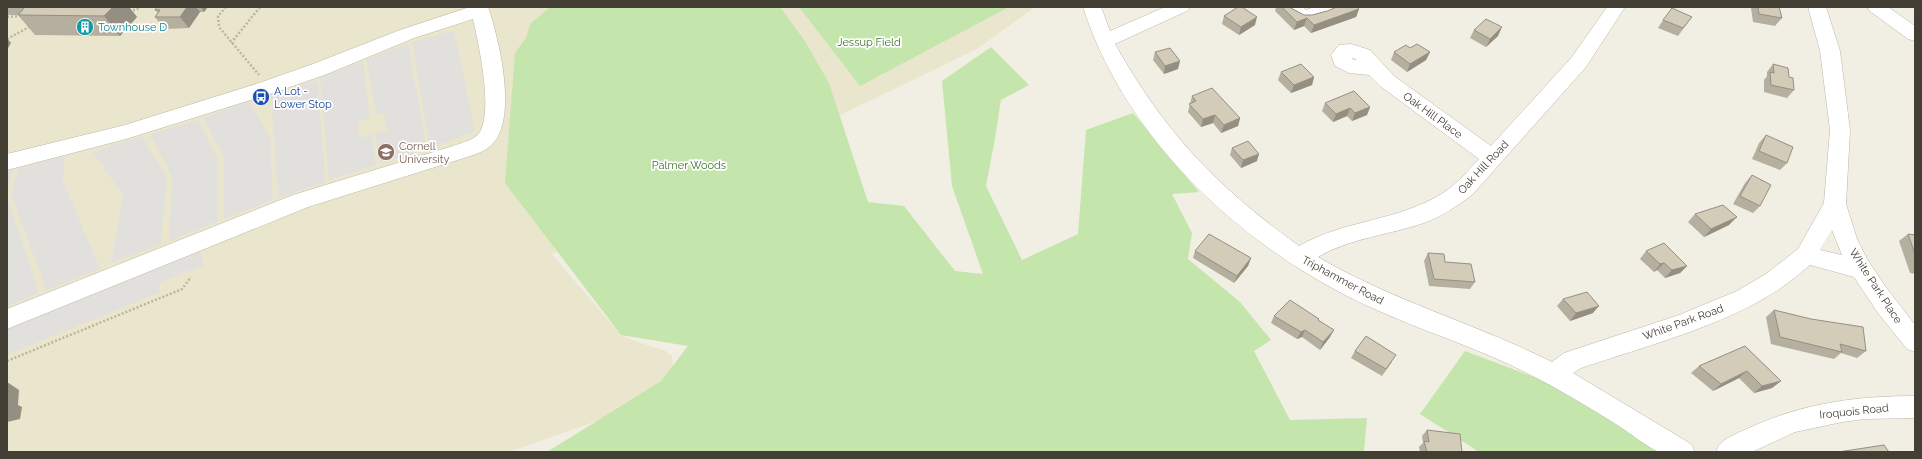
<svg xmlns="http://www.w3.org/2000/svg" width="1922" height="459" font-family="Raleway,sans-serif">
	<rect width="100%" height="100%" fill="#f1efe3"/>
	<path fill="#eae6cd" d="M7,7H1035L977,49L552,254L621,335L640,343L664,350L672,356L673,367L661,381L638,401L589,424L509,452H7Z"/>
	<path fill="#c4e5ac" d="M550,7H780L805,41L829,83L868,202L904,206L955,271L983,274L952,186L942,81L991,47L1029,85L1001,100L994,144L986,186L1022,260L1078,234L1086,130L1133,113L1199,192L1172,194L1192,233L1188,259L1240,302L1271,340L1254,351L1290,420L1367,418L1364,452H547L661,381L688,346L621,335L505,183L515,53L526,38L530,24Z
		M799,7H1009L860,86Z
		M1465,351L1597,401L1670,452H1475L1476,450L1420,414Z"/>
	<path fill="#e2e0dc" d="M454,30L475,131L430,148L412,42Z
		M408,44L427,149L380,163L375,134L387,131L384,113L376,115L366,59Z
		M363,62L370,118L357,122L360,138L372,134L376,165L329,180L320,77Z
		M318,80L325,182L278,198L271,94Z
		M249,101L270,137L273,200L224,219V157L203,118Z
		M198,120L217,158L218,221L169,241L172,176L150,134Z
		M142,136L167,178L161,244L111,263L123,196L93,152Z
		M65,156L63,181L100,269L47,290L11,195L18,168Z
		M13,168L7,196L39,293L7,306V170Z
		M200,248L204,265L159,283L161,292L7,355V326Z"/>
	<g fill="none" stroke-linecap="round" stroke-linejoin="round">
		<defs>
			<path id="minor" d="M470,7H488C499,39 517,114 494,142C488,150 477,154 467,157L308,207L7,329V309L293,195L453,146C461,143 475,140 480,132C493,109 479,45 473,19L414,38L327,74L276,92L126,139L7,170V154L125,125L262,82L313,64L400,30Z
				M1083,7H1101L1110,31L1165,7H1190L1187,11L1115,44C1164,132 1217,187 1299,246C1344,220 1399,221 1443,193C1457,184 1468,171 1479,159L1380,86L1369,75L1349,73L1335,66L1331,55L1339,45L1351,44L1370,50L1394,76L1491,146L1572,57L1607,7H1625L1586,67L1472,195C1457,206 1441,217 1424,223C1389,235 1350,238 1318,257C1393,301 1474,323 1552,362L1564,353L1679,315L1737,291L1766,274L1798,249L1824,203L1830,130L1820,51L1808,7H1826L1840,51L1850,130L1846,204L1857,239L1867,259L1885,286L1915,325V352L1907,349L1878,313L1854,277L1810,265C1800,273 1791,281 1781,288C1724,326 1646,346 1581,368L1573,373L1691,444L1695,452C1686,452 1667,454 1659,452C1649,448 1630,433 1619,426C1589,407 1559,389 1527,373C1476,347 1422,331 1370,307C1245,250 1126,141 1083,7ZM1351,57L1357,60H1354ZM1832,230L1842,255L1820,250Z
				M1282,7H1303L1306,10L1314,7H1343L1340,11C1318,19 1298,32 1282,7Z
				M1867,7H1888L1915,26V41L1908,39L1870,11Z
				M1915,396V418L1865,419L1842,422L1795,432L1752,452H1716C1717,450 1718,446 1720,444C1725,438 1742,431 1749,428C1803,403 1857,396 1915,396Z"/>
		</defs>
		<use href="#minor" stroke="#bcb8a6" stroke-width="1"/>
		<path stroke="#beb598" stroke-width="2.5" stroke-dasharray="2 2" stroke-linecap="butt" d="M226,7L218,16L219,27L259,75
			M129,10H136L141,7
			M7,17L20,16
			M7,39L31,26
			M231,43L260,7
			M7,361L182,289L191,277"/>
		<use href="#minor" fill="#fff" fill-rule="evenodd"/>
	</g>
	<path fill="#b5af9f" d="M7,7H129L137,17L120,36L35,35L18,15H7Z
		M157,7H208L204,12H200L189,28L164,29L155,17L158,13L155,10Z
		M1276,7H1289L1304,15H1312L1327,11L1359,9L1356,17L1311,33L1304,26L1294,30L1275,11Z
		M1752,7H1779L1782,18L1775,26L1753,22L1751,8Z
		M1224,16L1255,25L1239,35L1222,24Z
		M1692,17L1678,36L1658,28L1663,20Z
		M1474,30L1498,36L1486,47L1470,38Z
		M1155,52L1178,69L1164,74L1153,60Z
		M1394,52H1430L1426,60L1407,72L1391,60Z
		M1773,64L1789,77L1794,90L1787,98L1764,92V80L1767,76V72Z
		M1281,72L1314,77L1312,85L1291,93L1278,80Z
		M1192,96L1240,118L1238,126L1221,133L1213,123L1201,127L1188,112Z
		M1325,103L1370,107L1367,115L1352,121L1347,116L1333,122L1322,111Z
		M1766,135L1787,163L1780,170L1752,159L1759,143Z
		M1232,148L1257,161L1241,168L1230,155Z
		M1752,175L1760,206L1753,213L1733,204L1745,183Z
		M1695,214L1729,225L1704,237L1688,222Z
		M1908,234L1915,235V274L1910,273L1899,241Z
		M1195,251L1251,258L1248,266L1234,283L1193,258Z
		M1646,251L1687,266L1680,273L1665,278L1657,270L1654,272L1640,259Z
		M1428,253L1445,262L1475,282L1470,289L1429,286L1424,261Z
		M1563,299L1593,313L1570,321L1557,306Z
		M1774,310L1866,351L1857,358L1841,353L1834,359L1771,344L1766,317Z
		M1274,316L1318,320L1330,337L1320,350L1302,337L1297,339L1271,323Z
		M1745,346L1781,381L1772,388L1754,393L1739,378L1713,391L1691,373L1699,366Z
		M1355,351L1392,362L1382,376L1351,358Z
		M1427,430L1462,452H1420L1419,447L1423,443L1422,436Z"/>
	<path fill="#948f82" d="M113,7H129L137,17L120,36L104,16Z
		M187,7H196L200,12L189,28L180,17Z
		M201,7H208L204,12Z
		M1359,9L1356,17L1311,33L1314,25Z
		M1257,17L1255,25L1239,35L1241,27Z
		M1307,18L1304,26L1294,30L1297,22Z
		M1502,27L1498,36L1486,47L1490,39Z
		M7,38L11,43L7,50Z
		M1430,52L1426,60L1407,72L1410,64Z
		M1180,61L1178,69L1164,74L1165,66Z
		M1314,77L1312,85L1291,93L1294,85Z
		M1370,107L1367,115L1352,121L1355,113Z
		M1350,108L1347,116L1333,122L1336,114Z
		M1215,115L1213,123L1201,127L1203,119Z
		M1240,118L1238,126L1221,133L1224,125Z
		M1259,154L1257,161L1241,168L1243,160Z
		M1737,217L1729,225L1704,237L1711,229Z
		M1251,258L1248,266L1234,283L1237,276Z
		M1664,263L1657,270L1654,272L1660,264Z
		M1687,266L1680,273L1665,278L1672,270Z
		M1599,306L1593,313L1570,321L1576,313Z
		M1305,330L1302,337L1297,339L1301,332Z
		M1334,330L1330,337L1320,350L1323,342Z
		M1747,371L1739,378L1713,391L1721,384Z
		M1781,381L1772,388L1754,393L1762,386Z
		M7,382L19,390L18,405L22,407L20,419L7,422Z"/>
	<path fill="#d3ccb9" stroke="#948f82" d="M25,7H113L104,16L18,15Z
		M157,7H187L180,17H155L160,10H155Z
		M1238,7H1242L1257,17L1241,27L1224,16Z
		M1282,7H1289L1304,15H1312L1327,11L1337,7H1357L1359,9L1314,25L1307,18L1297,22Z
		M1758,7H1779L1782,18L1759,14Z
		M1672,8L1692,17L1683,28L1663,20Z
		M1486,19L1502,27L1490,39L1474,30Z
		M1417,44L1430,52L1410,64L1394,52L1406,45L1410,48Z
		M1170,48L1180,61L1165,66L1155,52Z
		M1301,64L1314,77L1294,85L1281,72Z
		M1773,64L1788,68L1789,77L1793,78L1794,90L1771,85L1770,72L1774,73Z
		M1212,88L1240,118L1224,125L1215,115L1203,119L1189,104L1196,101L1192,96Z
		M1354,91L1370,107L1355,113L1350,108L1336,114L1325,103Z
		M1766,135L1793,147L1787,163L1759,151Z
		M1248,141L1259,154L1243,160L1232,148Z
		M1752,175L1771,185L1760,206L1740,196Z
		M1723,205L1737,217L1711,229L1695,214Z
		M1209,234L1251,258L1237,276L1195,251Z
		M1908,234L1915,235V254Z
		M1664,243L1687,266L1672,270L1664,263L1660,264L1646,251Z
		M1428,253L1444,254L1445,262L1471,264L1475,282L1434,279Z
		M1587,292L1599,306L1576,313L1563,299Z
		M1290,300L1319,319L1318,320L1334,330L1323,342L1305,330L1301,332L1274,316Z
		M1774,310L1811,319L1863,327L1866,351L1840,344L1842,352L1780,337Z
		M1366,336L1396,355L1386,369L1355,351Z
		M1745,346L1781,381L1762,386L1747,371L1721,384L1699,366Z
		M1427,430L1460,434L1462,452H1427L1424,441L1429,442Z
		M1884,445L1889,452H1838Z"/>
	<defs>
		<symbol id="building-disc" viewBox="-11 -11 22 22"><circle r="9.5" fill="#0f9aa8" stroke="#fff"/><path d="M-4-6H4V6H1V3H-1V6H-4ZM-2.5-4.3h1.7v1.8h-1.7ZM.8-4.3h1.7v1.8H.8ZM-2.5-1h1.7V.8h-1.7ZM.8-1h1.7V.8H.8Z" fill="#fff"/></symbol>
		<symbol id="bus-disc" viewBox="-11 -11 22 22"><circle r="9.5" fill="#1a4fb4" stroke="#fff"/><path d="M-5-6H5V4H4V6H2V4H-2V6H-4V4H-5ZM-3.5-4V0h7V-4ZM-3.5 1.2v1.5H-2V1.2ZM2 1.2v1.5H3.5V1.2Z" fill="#fff"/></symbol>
		<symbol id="university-disc" viewBox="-11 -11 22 22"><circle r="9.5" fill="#8d6e63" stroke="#fff"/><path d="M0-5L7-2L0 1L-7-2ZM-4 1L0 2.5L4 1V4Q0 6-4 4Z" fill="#fff"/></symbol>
	</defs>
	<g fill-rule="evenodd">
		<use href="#building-disc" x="75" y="17" width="20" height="20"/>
		<use href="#bus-disc" x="251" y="87" width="20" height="20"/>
		<use href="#university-disc" x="376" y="142" width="20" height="20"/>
	</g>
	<g text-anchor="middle" stroke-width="3.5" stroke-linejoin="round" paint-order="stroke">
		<g font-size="11" fill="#0d838f" stroke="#fff" text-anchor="start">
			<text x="98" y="31">Townhouse D</text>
		</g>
		<g font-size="11" fill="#3b7329" stroke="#fff">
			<text x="869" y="46">Jessup Field</text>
			<text x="689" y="169">Palmer Woods</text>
		</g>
		<g font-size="11" fill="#164399" stroke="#fff" text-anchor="start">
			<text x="274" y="95">A Lot -<tspan x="274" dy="13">Lower Stop</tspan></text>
		</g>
		<g font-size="11" fill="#433f34" stroke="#fff">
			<text transform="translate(1433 115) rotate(36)" y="4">Oak Hill Place</text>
			<text transform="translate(1483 167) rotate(-47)" y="4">Oak Hill Road</text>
			<text transform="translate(1343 280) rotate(28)" y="4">Triphammer Road</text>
			<text transform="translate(1876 286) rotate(57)" y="4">White Park Place</text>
			<text transform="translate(1683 322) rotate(-20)" y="4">White Park Road</text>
			<text transform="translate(1854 411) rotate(-6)" y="4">Iroquois Road</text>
		</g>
		<g font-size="11" fill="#785e54" stroke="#fff" text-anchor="start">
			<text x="399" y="150">Cornell<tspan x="399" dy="13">University</tspan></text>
		</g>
	</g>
	<rect width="1922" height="459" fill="none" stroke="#433f34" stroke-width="16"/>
</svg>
